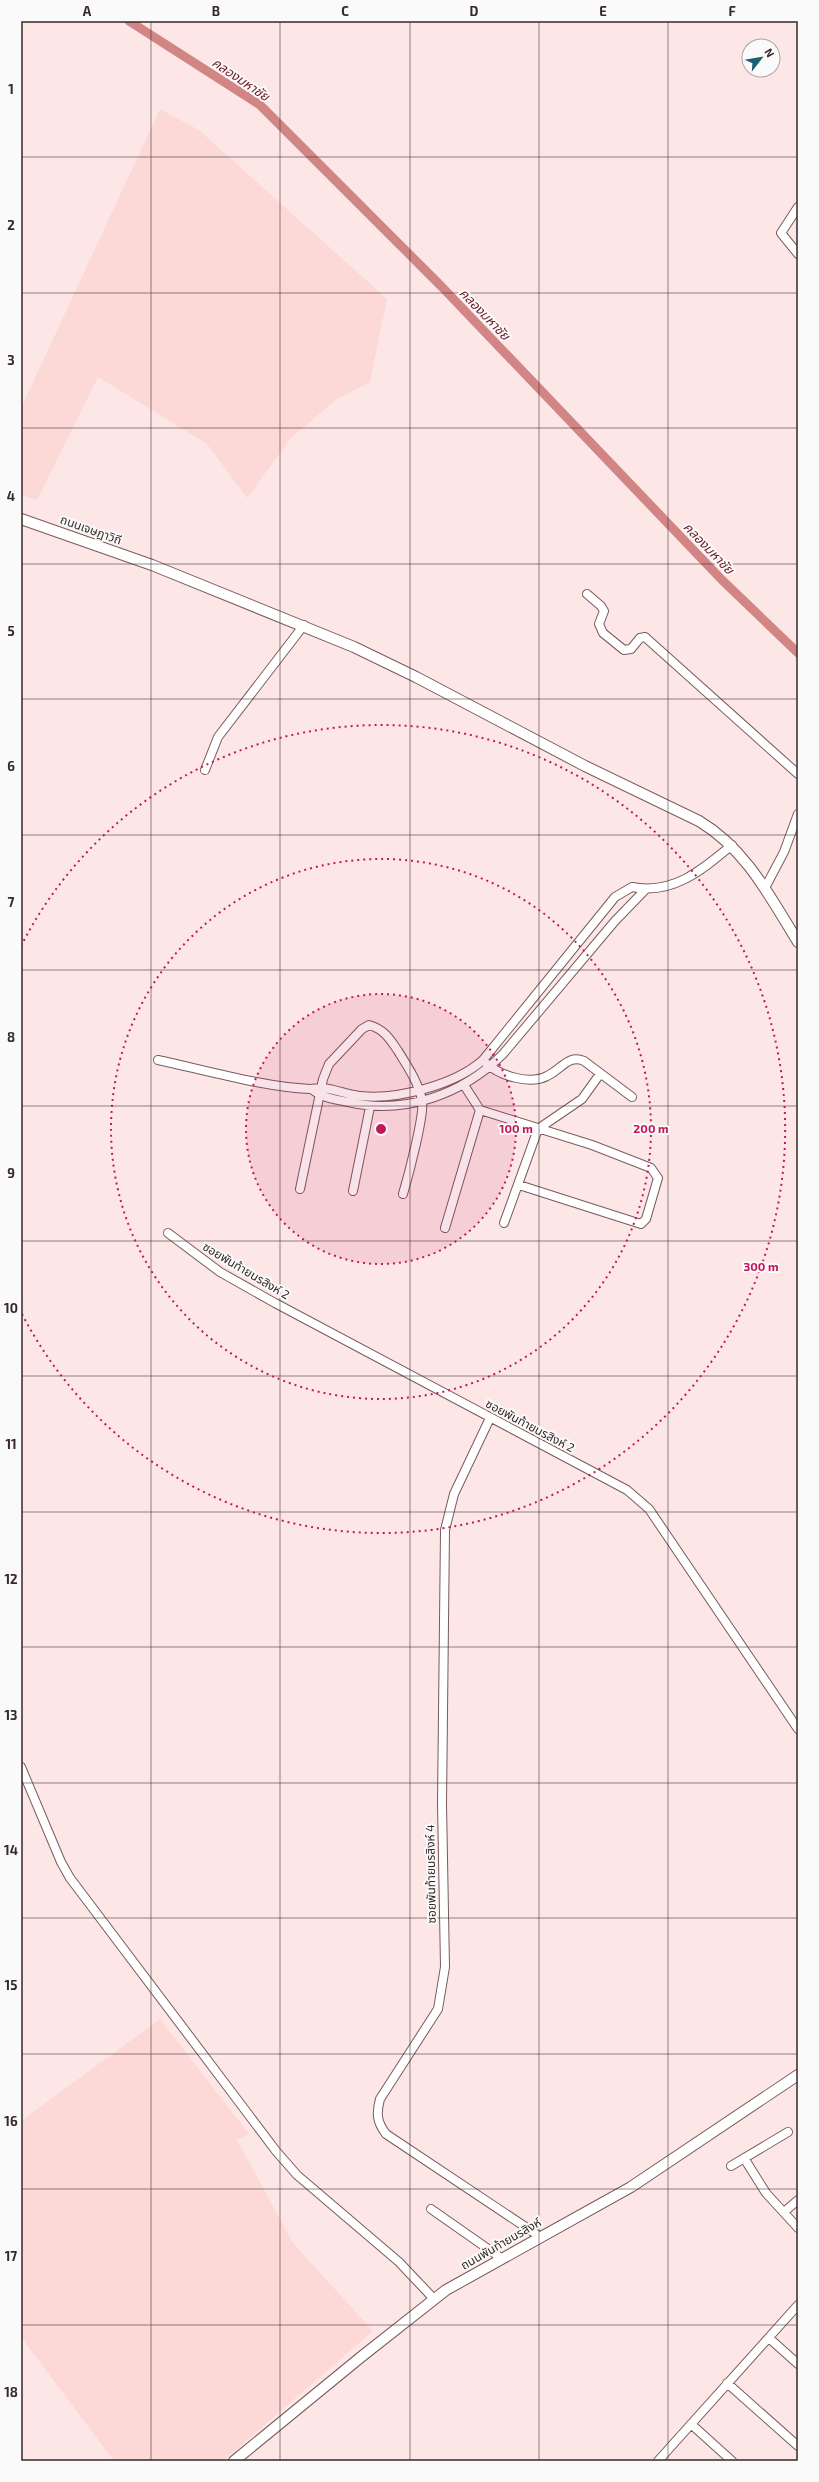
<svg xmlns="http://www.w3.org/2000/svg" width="819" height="2482" font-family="'Exo 2','Noto Sans Thai',sans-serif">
	<rect width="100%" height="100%" fill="#fde7e6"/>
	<path fill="#fcd8d7" d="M160,109L199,130L387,299L370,382L337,399L291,438L247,498L207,444L98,377L37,500L21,495V408Z
		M160,2019L249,2134L237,2140L293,2243L373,2331L223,2461H114L21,2337V2121Z"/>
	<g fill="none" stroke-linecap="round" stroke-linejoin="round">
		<path stroke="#d18584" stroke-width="9" d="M129,21L260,105L441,286L722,580L798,653"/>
		<defs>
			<path id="minor" d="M798,207L781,233L798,254
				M587,594L601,606L604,611L599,624L603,633L624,650L631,649L640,638L645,637L798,774
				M205,770L218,737L304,625
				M765,888L784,852L798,814
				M158,1060C205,1070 263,1087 310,1089C314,1089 318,1088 322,1088C335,1089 348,1095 360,1096C397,1100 455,1085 483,1060L615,897L632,887C673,895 702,870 732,845
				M486,1063C500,1076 530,1085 547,1076C561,1070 568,1054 584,1061L632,1097
				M311,1089C322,1098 334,1099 348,1102C404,1115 462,1095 503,1054L615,921L645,890
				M480,1110L592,1145L651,1168L658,1178L646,1219L641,1224L519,1185
				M300,1189L323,1079L329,1064L362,1029L369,1025C384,1029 390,1039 398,1051C408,1067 418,1082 422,1100C425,1114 408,1177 403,1194
				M353,1191L370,1107
				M504,1223L538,1129L582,1099L600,1074
				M445,1228L480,1110L464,1085
				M168,1233L220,1272L275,1303L627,1490L649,1509L798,1729
				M490,1418L454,1494L445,1530L442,1804L445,1967L438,2009L380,2099C376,2114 377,2122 386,2134L539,2236
				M21,1767L61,1862L70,1878L276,2151L297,2175L399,2262L434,2299
				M744,2158L766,2193L798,2228
				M731,2166L788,2132
				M431,2209L501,2258
				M784,2212L798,2200
				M769,2338L798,2364
				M727,2383L798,2446
				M691,2424L732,2461
				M658,2461L798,2305"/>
			<path id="tertiary" d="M21,519L152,565L354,647L416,677L585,766L699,821C746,849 770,897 798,942
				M234,2461L361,2357L446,2290L631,2187L798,2075"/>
		</defs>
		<use href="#minor" stroke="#795b5a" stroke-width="10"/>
		<use href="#tertiary" stroke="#795b5a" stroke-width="12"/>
		<use href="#minor" stroke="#fff" stroke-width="8"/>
		<use href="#tertiary" stroke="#fff" stroke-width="10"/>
	</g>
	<path fill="none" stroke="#372929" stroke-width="1" stroke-opacity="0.55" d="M151,21V2461M280,21V2461M410,21V2461M539,21V2461M668,21V2461M21,157H798M21,293H798M21,428H798M21,564H798M21,699H798M21,835H798M21,970H798M21,1106H798M21,1241H798M21,1376H798M21,1512H798M21,1647H798M21,1783H798M21,1918H798M21,2054H798M21,2189H798M21,2325H798"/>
	<circle cx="381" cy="1129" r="135" fill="#c2185b" fill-opacity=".12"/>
	<g fill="none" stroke="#c2185b" stroke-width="2" stroke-dasharray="2 4">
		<circle cx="381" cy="1129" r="135"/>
		<circle cx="381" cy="1129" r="270"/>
		<path d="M21 946A404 404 0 1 1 21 1312"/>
	</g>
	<g text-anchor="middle" stroke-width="4" stroke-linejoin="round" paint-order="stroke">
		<g font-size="12" fill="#372929" stroke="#fafafa">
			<text transform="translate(91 530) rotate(20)" y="4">ถนนเจษฎาวิถี</text>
			<text transform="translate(246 1271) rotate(31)" y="4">ซอยพันท้ายนรสิงห์ 2</text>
			<text transform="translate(530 1426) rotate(28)" y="4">ซอยพันท้ายนรสิงห์ 2</text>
			<text transform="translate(431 1874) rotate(-91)" y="4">ซอยพันท้ายนรสิงห์ 4</text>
			<text transform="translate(501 2244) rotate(-30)" y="4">ถนนพันท้ายนรสิงห์</text>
		</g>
		<g font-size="13" font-style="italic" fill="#701520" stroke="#fafafa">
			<text transform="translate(241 79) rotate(34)" y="5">คลองมหาชัย</text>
			<text transform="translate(485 314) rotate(46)" y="5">คลองมหาชัย</text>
			<text transform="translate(709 548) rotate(46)" y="5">คลองมหาชัย</text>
		</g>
	</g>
	<circle cx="381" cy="1129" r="6" fill="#c2185b" stroke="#fafafa" stroke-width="2"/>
	<g font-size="12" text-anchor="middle" font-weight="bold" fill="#c2185b" stroke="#fafafa" stroke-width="4" stroke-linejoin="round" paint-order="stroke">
		<text x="516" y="1133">100 m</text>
		<text x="651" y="1133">200 m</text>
		<text x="761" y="1271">300 m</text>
	</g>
	<rect width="819" height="2482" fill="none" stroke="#fafafa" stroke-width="44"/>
	<g transform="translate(761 58) rotate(59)"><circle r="19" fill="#fafafa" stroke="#aca6a6"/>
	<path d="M0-3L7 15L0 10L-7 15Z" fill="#196070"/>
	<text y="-6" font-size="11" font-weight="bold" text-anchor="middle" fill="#372929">N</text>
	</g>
	<rect x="22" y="22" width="775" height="2438" fill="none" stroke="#372929" stroke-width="1.5"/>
	<g font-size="13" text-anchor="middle" font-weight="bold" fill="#372929">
		<text x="87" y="16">A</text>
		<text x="216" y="16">B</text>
		<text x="345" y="16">C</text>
		<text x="474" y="16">D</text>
		<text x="603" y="16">E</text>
		<text x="732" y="16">F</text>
		<text x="11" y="94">1</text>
		<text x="11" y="230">2</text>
		<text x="11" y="365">3</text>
		<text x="11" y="501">4</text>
		<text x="11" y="636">5</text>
		<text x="11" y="771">6</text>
		<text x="11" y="907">7</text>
		<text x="11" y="1042">8</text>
		<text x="11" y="1178">9</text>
		<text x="11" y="1313">10</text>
		<text x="11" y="1449">11</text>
		<text x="11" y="1584">12</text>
		<text x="11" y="1720">13</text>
		<text x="11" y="1855">14</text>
		<text x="11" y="1990">15</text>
		<text x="11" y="2126">16</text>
		<text x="11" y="2261">17</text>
		<text x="11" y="2397">18</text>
	</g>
</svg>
